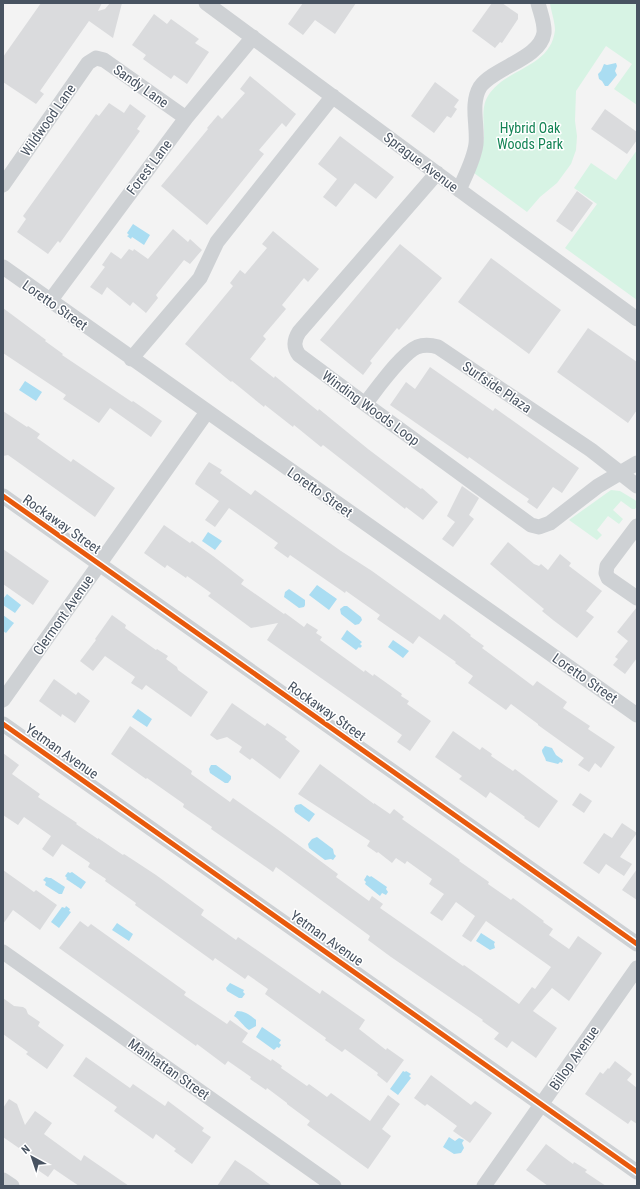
<svg xmlns="http://www.w3.org/2000/svg" width="640" height="1189" font-family="'Roboto Condensed',sans-serif">
	<rect width="100%" height="100%" fill="#f3f3f3"/>
	<path fill="#d7f3e4" d="M550,3H637V105L614,89L632,64L606,46L576,91L575,121L577,136L576,150L571,164L557,183L540,197L527,212L474,173C480,161 483,149 484,135C484,122 481,107 488,96C505,68 551,68 555,30C555,22 551,11 550,3Z
		M637,150V300L565,248L597,204L574,188L591,163L616,180Z
		M611,490L620,491L635,500L637,502V506L635,509H632L621,501L613,510L623,519L619,524L608,516L597,530L602,535L597,540L569,520Z"/>
	<path fill="#aaddf2" d="M616,63L617,66L615,71L617,75L608,86H605L602,81L599,79L598,74L601,71L604,64L607,65Z
		M133,224L150,235L144,245L132,237L131,239L127,236L129,235L127,233Z
		M25,381L42,392L36,401L19,390Z
		M208,532L222,541L215,550L202,541Z
		M317,585L337,599L329,610L309,595Z
		M289,589L305,600V605L304,607L299,608L284,597L285,592Z
		M7,594L21,605L15,613L3,605V599Z
		M344,606H347L361,617L362,620L359,624L355,625L341,614L340,609Z
		M3,615L14,623L6,633L3,631Z
		M347,630L362,642L360,644L362,646L360,648L359,647L356,650L341,639Z
		M393,640L409,651L403,658L388,647Z
		M138,709L152,719L147,727L132,717Z
		M545,746L552,748L556,755L563,760L562,763L560,762L558,764L546,761C545,756 542,754 542,750Z
		M211,765H216L231,776V779L228,783H225L210,773L209,769Z
		M301,804L315,814L309,822L295,812L294,808L296,805Z
		M317,837L333,849L334,854L336,856L333,860L331,859L325,860L309,848L308,844L312,839Z
		M68,872L70,873L72,872L86,882L81,889L66,879L67,878L65,876Z
		M367,875L370,877L371,876L387,887L386,889L388,892L386,895L382,893L380,896L365,884L366,882L364,880Z
		M46,877L49,878H51L65,887L62,894H59L45,885L46,882L43,880Z
		M66,906L70,909L69,911L71,912L59,928L51,922L62,907L65,908Z
		M117,923L133,934L129,941L112,930Z
		M481,933L495,942L494,944L495,948L490,950L476,941Z
		M230,983L244,990L243,992L245,994L242,998H239L227,991L226,988Z
		M237,1011C245,1011 250,1015 256,1020V1026L249,1030C243,1026 240,1020 234,1016Z
		M262,1027L281,1040L279,1043L281,1045L279,1048L277,1047L274,1050L256,1037Z
		M403,1071L405,1072L406,1071L411,1074L409,1076L411,1078L398,1095L390,1089Z
		M449,1137L455,1141L459,1138L464,1140L462,1143L464,1148L461,1153L454,1154L443,1147Z"/>
	<path fill="#dadbdd" d="M41,3H102L98,11L105,9L110,3H122L113,38L89,21L40,91L44,94L36,104L3,82V57Z
		M303,3H356L335,34L315,20L303,35L288,24Z
		M492,3H502L518,14V19L502,43L500,42L495,48L472,31Z
		M154,14L167,24L171,19L199,39L195,43L209,52L187,84L174,75L171,79L154,67L143,59L146,55L132,45Z
		M250,76L296,114L286,127L282,123L259,150L264,154L207,225L161,186L208,129L207,128L218,115L222,119L245,93L240,89Z
		M435,82L459,100L454,107L457,109L451,118L447,116L434,133L411,116Z
		M109,103L124,113L130,104L146,116L137,129L140,131L60,243L58,241L48,254L17,232L26,219L23,216L96,114L99,116Z
		M605,109L637,132V140L627,154L591,129Z
		M340,136L394,177L376,199L355,183L336,207L323,197L337,179L318,164Z
		M577,191L593,203L572,232L556,221Z
		M173,229L188,242L190,239L202,250L190,264L184,260L156,295L158,298L146,313L133,302L130,306L107,287L102,295L90,287L105,267L102,265L111,252L121,259L129,249L133,251L134,249L148,259Z
		M273,231L319,269L308,282L304,278L282,305L286,309L263,336L266,339L250,359L274,378L275,376L318,411L319,409L368,449L421,489L422,488L438,502L423,520L406,507L405,509L323,445L321,447L294,425L293,427L265,405L264,407L232,381L231,382L185,344L233,286L230,283L240,270L245,274L267,248L262,244Z
		M400,244L442,278L399,330L397,328L370,361L372,363L363,375L320,340Z
		M491,258L561,310L529,354L458,302Z
		M3,308L46,340L45,341L63,354L62,355L132,402L133,401L162,421L151,437L110,408L99,423L63,399L66,395L3,353Z
		M588,328L637,362V410L628,423L557,372Z
		M430,367L493,411L495,408L579,468L562,493L553,487L537,509L527,502L529,499L513,488L469,457L468,459L390,405L406,382L415,389Z
		M3,411L27,427L28,426L40,434L37,438L71,462L73,459L115,488L95,517L8,455L3,456Z
		M209,462L222,470L220,473L251,495L255,490L341,551L372,571L440,620L444,614L471,635L470,636L484,646L482,648L533,686L537,681L567,702L563,708L590,726L588,729L615,747L601,768L595,763L589,772L578,765L584,758L538,725V724L511,704L506,710L468,683L473,676L455,663L456,662L419,636L413,644L377,619L380,615L346,591L345,593L290,555L288,558L274,548L278,543L229,508L215,527L205,520L219,501L195,484L196,481Z
		M462,486L479,498L469,515L474,519L453,547L442,539L455,522L447,516Z
		M164,525L190,543L192,541L213,556L244,580L241,584L284,614L285,613L304,627L307,623L318,630L316,633L322,637L320,640L364,672L365,670L373,676L374,674L402,694L401,696L409,701L407,704L431,721L410,751L397,742L402,735L267,640L278,623L251,628L208,596L211,593L187,576L186,578L167,565L165,568L144,553Z
		M508,542L534,564L539,566L541,564L548,570L560,554L571,563L569,566L602,591L586,611L594,617L577,638L553,620L542,611L544,609L490,564Z
		M3,549L49,581L33,605L3,584Z
		M637,607V658L625,674L613,665L618,659L615,657L628,641L617,632Z
		M112,615L126,625L125,628L156,650L157,649L168,656L166,659L177,667L178,670L208,692L191,717L146,685L142,690L131,683L135,677L105,656L93,671L80,661L96,640L95,639Z
		M54,679L76,695L78,692L90,701L75,723L62,714L61,717L39,701Z
		M232,703L265,726L267,723L287,737L285,739L300,751L280,779L252,758L250,760L239,752L242,747L227,737L217,740L210,735Z
		M130,726L192,771L191,774L230,802L233,798L277,829L338,874L336,877L369,901L372,896L383,904L380,908L463,966L464,965L519,1004L532,987L535,989L551,967L486,921L471,942L462,936L475,916L456,902L442,921L430,913L444,894L429,884L432,879L407,861L405,864L396,858L392,863L378,852L377,853L367,846L370,841L298,794L320,764L374,804V803L390,814L394,809L404,817L402,819L460,860L459,861L489,882L488,884L511,900L513,898L544,921L543,922L553,929L549,935L569,949L578,936L602,953L569,1001L552,988L533,1011L557,1028L536,1058L512,1041L507,1048L494,1039L499,1033L482,1021L483,1020L391,957L368,940L370,936L276,867L273,872L211,829L212,827L183,807L184,804L147,778L146,779L111,754Z
		M453,731L480,750L482,747L492,754L491,756L513,771L515,769L558,801L539,828L524,818L525,817L490,792L486,798L475,790L459,779L462,776L435,757Z
		M3,753L19,765L12,774L40,794L38,797L77,823L76,824L98,839V838L123,855L124,854L156,875L204,910L201,915L236,940L238,937L320,994L322,990L365,1020L359,1029L386,1050L387,1048L404,1060L387,1083L377,1075L378,1073L345,1049L342,1052L325,1040L326,1038L265,994L268,989L248,975L245,979L215,958L213,961L153,918L135,905L136,903L105,881L106,879L88,867L90,863L62,844L53,857L42,849L51,836L24,817L18,825L3,815Z
		M580,793L592,801L584,813L572,805Z
		M622,823L637,833L620,857L632,864L624,876L606,864L599,874L583,863L604,833L612,838Z
		M637,869V900L622,890Z
		M3,870L34,892L36,890L57,905L40,930L13,910L3,924Z
		M80,921L88,927L91,924L186,992L184,995L227,1024L230,1020L248,1033L242,1042L271,1061L272,1059L282,1066L281,1068L307,1086L309,1084L327,1097L331,1093L370,1121L388,1095L400,1104L382,1129L391,1136L368,1169L307,1125L310,1121L287,1104V1103L267,1088L266,1090L250,1079L251,1077L228,1061L225,1065L197,1044L196,1046L59,948Z
		M3,998L14,1006L23,1007L26,1009L28,1014L40,1022L38,1026L64,1045L47,1069L26,1054L28,1052L3,1034Z
		M86,1057L130,1088L133,1084L165,1106L168,1101L204,1128L202,1131L211,1137L192,1164L174,1151L176,1149L156,1134L153,1139L114,1111L117,1107L73,1076Z
		M615,1061L632,1074L627,1080L637,1088V1124L631,1120L628,1124L585,1094L600,1072L603,1074L608,1068L609,1069Z
		M431,1075L471,1105L475,1101L492,1113L470,1143L453,1131L457,1126L427,1104L425,1106L414,1098Z
		M9,1099L17,1104L25,1125L35,1111L52,1123L44,1134L81,1161L84,1155L129,1186H79L54,1169L48,1177L32,1166L36,1160L3,1137V1108Z
		M546,1144L573,1164L574,1162L587,1170L585,1172L606,1186H548L526,1170Z
		M235,1160L250,1170L272,1186H217Z"/>
	<g fill="none" stroke-linecap="round" stroke-linejoin="round">
		<path stroke="#ced1d4" stroke-width="15" d="M206,3L473,200L637,319
			M437,173L299,332C294,340 293,347 299,355L365,404L531,525L539,527L550,523L598,486L637,463
			M3,185L88,63L96,58L104,60L186,118
			M459,190C465,176 474,160 476,144C478,126 470,104 480,87C494,67 540,59 544,33C545,23 540,12 538,3
			M3,267L637,715
			M50,301L186,118L253,37
			M131,359L200,278L217,242L333,96
			M365,404C377,389 401,354 417,347C425,344 431,345 438,347L591,450L637,486
			M3,496L637,944
			M637,526L607,566L606,573L608,578L637,598
			M3,700L207,412
			M3,724L637,1172
			M3,952L334,1186
			M3,1180L12,1186
			M484,1186L637,968"/>
		<defs>
			<path id="cycleway" d="M3,496L637,944
				M3,724L637,1172"/>
		</defs>
		<use href="#cycleway" stroke="#fff" stroke-width="8"/>
		<use href="#cycleway" stroke="#e8590c" stroke-width="5"/>
	</g>
	<g text-anchor="middle" stroke-width="3" stroke-linejoin="round" paint-order="stroke">
		<g font-size="14" fill="#485361" stroke="#fff">
			<text transform="translate(141 86) rotate(35)" y="5">Sandy Lane</text>
			<text transform="translate(48 120) rotate(-55)" y="5">Wildwood Lane</text>
			<text transform="translate(421 162) rotate(37)" y="5">Sprague Avenue</text>
			<text transform="translate(149 167) rotate(-53)" y="5">Forest Lane</text>
			<text transform="translate(55 305) rotate(35)" y="5">Loretto Street</text>
			<text transform="translate(497 387) rotate(34)" y="5">Surfside Plaza</text>
			<text transform="translate(371 408) rotate(36)" y="5">Winding Woods Loop</text>
			<text transform="translate(320 492) rotate(35)" y="5">Loretto Street</text>
			<text transform="translate(62 524) rotate(35)" y="5">Rockaway Street</text>
			<text transform="translate(63 615) rotate(-55)" y="5">Clermont Avenue</text>
			<text transform="translate(585 678) rotate(35)" y="5">Loretto Street</text>
			<text transform="translate(327 711) rotate(35)" y="5">Rockaway Street</text>
			<text transform="translate(62 751) rotate(35)" y="5">Yetman Avenue</text>
			<text transform="translate(327 938) rotate(35)" y="5">Yetman Avenue</text>
			<text transform="translate(574 1058) rotate(-55)" y="5">Billop Avenue</text>
			<text transform="translate(169 1069) rotate(35)" y="5">Manhattan Street</text>
		</g>
		<g font-size="14" fill="#128354" stroke="#fff">
			<text x="530" y="133">Hybrid Oak<tspan x="530" dy="16">Woods Park</tspan></text>
		</g>
	</g>
	<rect width="640" height="1189" fill="none" stroke="#485361" stroke-width="8"/>
	<g transform="translate(32 1157) rotate(320)" stroke="#ffffff" stroke-width="3" paint-order="stroke">
	<path d="M0-3L7 15L0 10L-7 15Z" fill="#485361"/>
	<text y="-6" font-size="11" font-weight="bold" text-anchor="middle" fill="#485361">N</text>
	</g>
</svg>
